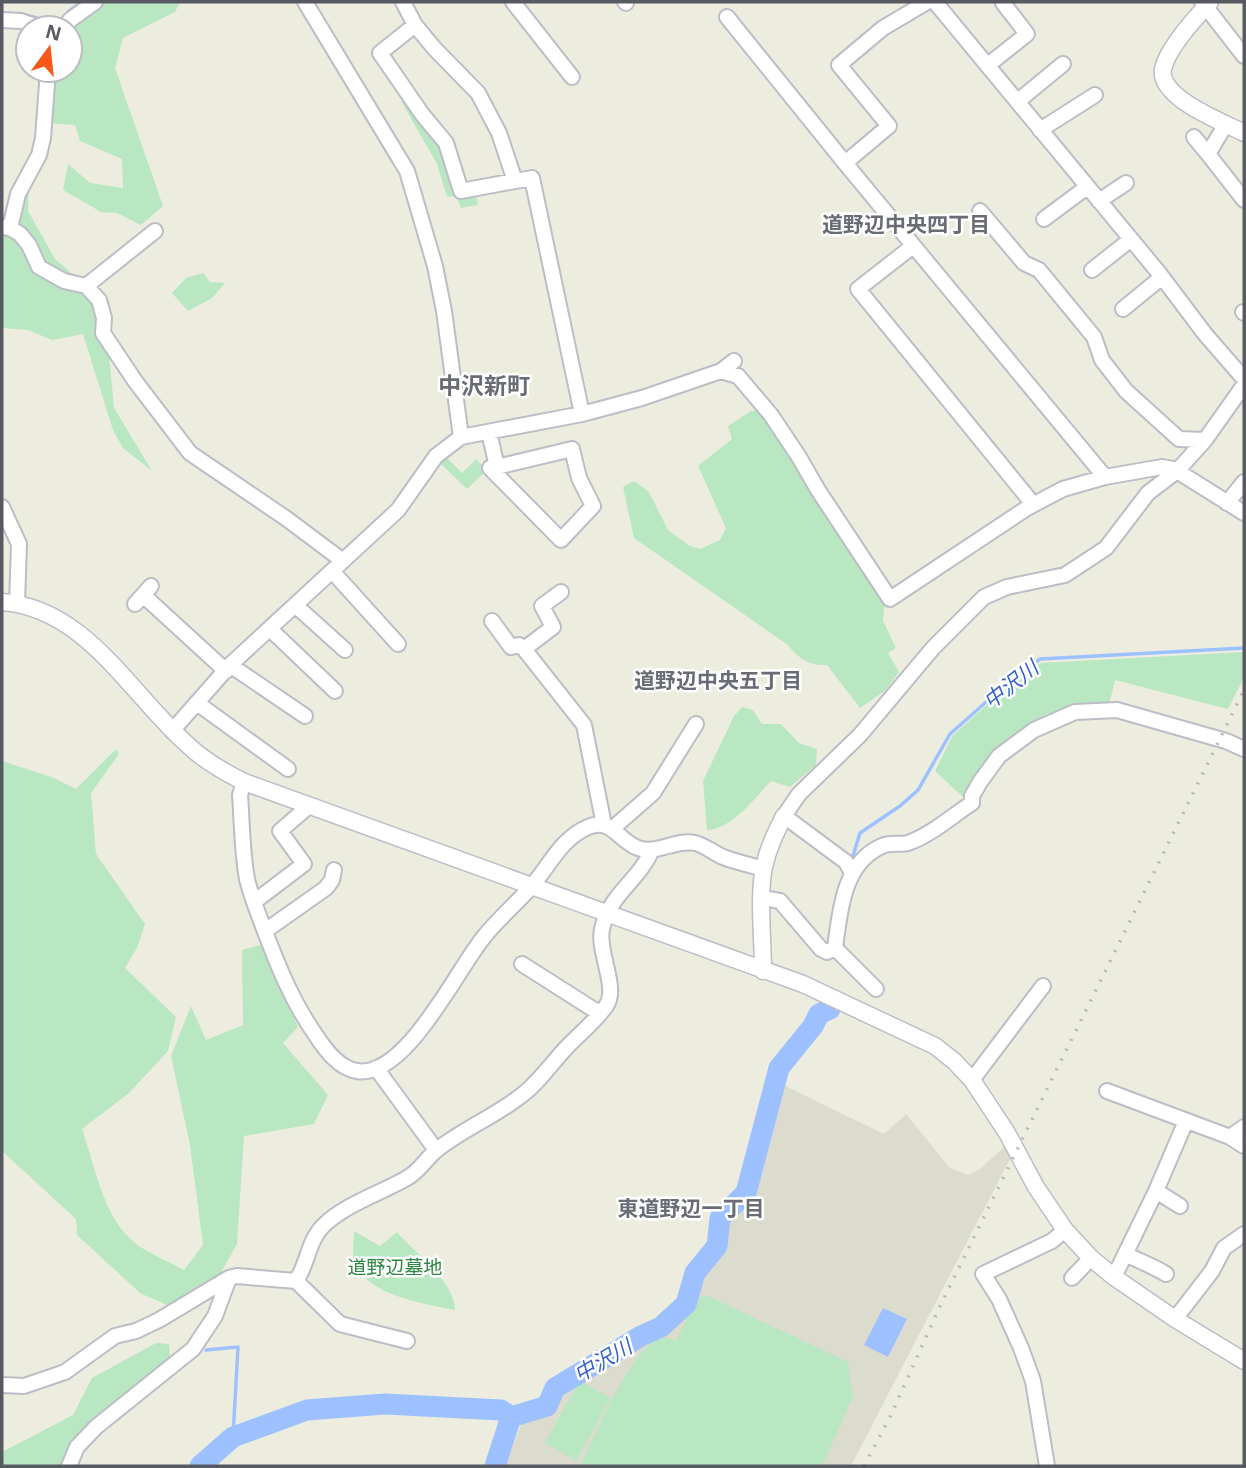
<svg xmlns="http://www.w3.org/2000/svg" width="1246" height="1468" font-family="'Noto Sans','Noto Sans JP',sans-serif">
	<rect width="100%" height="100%" fill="#ededdf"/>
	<path fill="#dcdcce" d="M779,1083L884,1134L906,1114L950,1168L968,1175L980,1169L1006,1145L1012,1155L851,1466H505L521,1425L551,1412L573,1384L637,1345L674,1326L751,1186L766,1143Z"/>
	<path fill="#b8e7c2" d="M101,2H180L175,12L123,38L115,68L163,206L141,225L117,213L101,212L63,190L68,164L90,183L123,188L122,159L80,141L75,125L50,123L55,70H70C70,29 66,27 101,2Z
		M405,99L441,142L451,169L476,194L478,205L461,208L456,196L447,197L437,164L401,101Z
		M29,181L28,211L55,259L104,301L114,408L152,471L123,448L113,430L83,334L52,340L28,330L2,328V231Z
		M203,273L210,282L225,283L212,298L188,311L172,293L186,278Z
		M763,410L885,598L883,621L896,648L888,653L899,672L886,690L860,708L827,665C809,666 799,659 788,645L634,538L623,487L634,481L649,492L668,530L690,546L700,549L720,540L726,528L698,466L732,439L728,426L751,411Z
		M445,456L462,473L476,459L487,470L467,489L439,462Z
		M1244,652V677L1228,709L1115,680L1109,705L1032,727L965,799L935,771L953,735L1004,690L1041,663Z
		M742,707L753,710L762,724H781L799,743L817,749L816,765L790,787L771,781C755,798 732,829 707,830L703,781L734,716Z
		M116,749L119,754L91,793L96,854L145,924L137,948L125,968L176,1017L168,1051L129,1093L82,1129C95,1166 103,1217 135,1243C149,1254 168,1261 184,1270L203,1245L190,1145L171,1056L191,1006L206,1040L243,1025L242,950L261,945L298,1027L283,1043L328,1095L314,1124L244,1136L237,1244L221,1273L198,1292L169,1306L140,1293L77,1235L76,1219L2,1151V761L54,778L76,789Z
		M354,1231L380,1246L397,1232C414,1252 455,1282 455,1310C425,1304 362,1295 354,1259C352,1251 354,1240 354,1231Z
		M708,1296L848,1362L853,1396L822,1466H580C593,1440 633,1344 661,1338C665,1337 672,1339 677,1340L696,1297Z
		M156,1343L169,1344L170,1358C131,1392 88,1424 59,1466H2V1452L73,1415L92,1378Z
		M579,1381L611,1398L576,1461L545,1443Z"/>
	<path fill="#9dc1ff" d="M883,1308L907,1319L888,1357L864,1345Z"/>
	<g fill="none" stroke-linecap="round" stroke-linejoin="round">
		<path stroke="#9dc1ff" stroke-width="3.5" d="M25,15L37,18L49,28
			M56,28L68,12L82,2
			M852,859L860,833L900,806L918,790L950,734L1002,688L1040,659L1244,648
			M206,1350L238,1347L233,1437"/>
		<path stroke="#9dc1ff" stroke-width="21" d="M200,1466L233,1437L307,1410L385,1404L501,1410L511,1417L547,1406L555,1388L641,1336L661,1327L686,1304L695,1273L717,1246L720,1218L746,1193L779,1068L813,1026L819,1014L830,1009
			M495,1466L511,1417"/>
		<defs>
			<path id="minor" d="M305,2L407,171L435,266L444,311L461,437
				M403,2L415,25L434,48L478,93L499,133L515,181L532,178L582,414
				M513,2L572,77
				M625,2L626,3
				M927,2L883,28L839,65L889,126L845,163L1105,477
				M935,2L1159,273L1205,334L1244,379
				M1202,2L1244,56
				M727,17L845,163
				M2,20L21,21L41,28
				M415,25L380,53L422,114L446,143L461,191L515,181
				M65,28L70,20L95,2
				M988,65L1027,34L1003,3
				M1018,101L1063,64
				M1226,124L1208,154L1244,200
				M1040,130L1095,95
				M1194,137L1208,154
				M1099,201L1126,183
				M980,211L1024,263L1039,270L1094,337L1102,360L1126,391L1179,439L1205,440
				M1044,219L1087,187
				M2,227L10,228L20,234L29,245L39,267L64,281L86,286L99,300L104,318L103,333L135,381L190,453L287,519L343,561
				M10,228L18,194L39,155L43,138L48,70
				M913,246L858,289L1033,504
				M1092,270L1130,240
				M86,286L155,231
				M1123,309L1162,277
				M1243,312L1244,313
				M721,371L738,376L771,415L799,457L818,490L890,599L1027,508L1063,489L1105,477L1162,467L1178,470
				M489,432L497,467L572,449L579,478L593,506L561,540L490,468L497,467
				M1177,471L1244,513
				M1227,503L1244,482
				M2,507L19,544L17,603
				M332,571L398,644
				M561,592L542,606L553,627L524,649L584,725L604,825
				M143,595L226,671
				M135,604L151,586
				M295,605L345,650
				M492,621L511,647L519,645L524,649
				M270,629L335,691
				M230,665L305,716
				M197,703L288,769
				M172,731L230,665L398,510L436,456L461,437L582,414L642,398L721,371L734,361
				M244,782L240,795C242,822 242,852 247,879C251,896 258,913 264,929C278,966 292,1001 315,1034C324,1048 338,1068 357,1071C405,1079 457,970 483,938C497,920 515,905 530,888C549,867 560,839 588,827C611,817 619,841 638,848C656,855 675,839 695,843C704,845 714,853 723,857C736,862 750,865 764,869
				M613,828L653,793L696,724
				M852,873L846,862L784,816L799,794L860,735L933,648L984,597L1007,587L1065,575L1106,548L1148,493L1177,471L1205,440L1244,385
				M762,898L780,901L821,949L827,952L835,948C840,911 843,863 882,846C890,842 900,845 908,843C931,835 952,816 972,803V796L980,782L999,756L1034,730L1075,712L1117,710L1226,741L1244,749
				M254,902L304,864L280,831L309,806
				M265,931L326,888L332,880L334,870
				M835,948L876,989
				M522,964L599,1013
				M376,1068L436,1150
				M972,1080L1043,986
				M1107,1091L1230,1137L1244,1146
				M1230,1137L1244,1127
				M1156,1191L1180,1206
				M1125,1254C1139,1261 1153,1266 1166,1274
				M1114,1277L1156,1191L1186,1121
				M1072,1278L1091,1258
				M296,1281L340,1324L407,1341
				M1175,1319L1212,1271L1224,1248L1244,1234
				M2,1385L24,1386L65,1372L115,1336L136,1331L159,1320L229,1278
				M69,1466L77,1447L96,1427L193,1349L215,1316L229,1278L237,1276L296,1281C308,1264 308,1240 324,1225C346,1204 381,1193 407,1178C420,1171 426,1158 438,1149C462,1130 493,1117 518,1098C537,1085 550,1065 566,1048C579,1034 595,1022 606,1006C619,988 597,952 602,929C610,893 638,882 652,850
				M1047,1466L1033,1381L1021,1348L999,1299L983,1274L1052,1241L1065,1230"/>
			<path id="tertiary" d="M1210,2C1195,19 1168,47 1163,69C1158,98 1223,122 1244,133
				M2,602C87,608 131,696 190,747C206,762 224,772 244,782L803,984L935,1046L954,1061L972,1080L1007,1133L1036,1187L1065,1230L1091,1258L1114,1277L1175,1319L1244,1361
				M763,971C763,940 758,896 764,867C768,848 776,832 784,816"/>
		</defs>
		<use href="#minor" stroke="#bcbdc5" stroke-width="18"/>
		<use href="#tertiary" stroke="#bcbdc5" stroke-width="19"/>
		<use href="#minor" stroke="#fff" stroke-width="14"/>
		<use href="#tertiary" stroke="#fff" stroke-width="16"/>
		<path stroke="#b7b8b8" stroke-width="3.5" stroke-dasharray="2 9" stroke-linecap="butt" d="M864,1466L891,1415L940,1306L1244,690"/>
	</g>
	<g text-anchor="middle" stroke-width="5" stroke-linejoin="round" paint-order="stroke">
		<g font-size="19" fill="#2d8542" stroke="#fff">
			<text x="395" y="1274">道野辺墓地</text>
		</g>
		<g font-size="21" font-weight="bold" fill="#696c74" stroke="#fff">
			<text x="906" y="232">道野辺中央四丁目</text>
			<text x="718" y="688">道野辺中央五丁目</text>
			<text x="691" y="1216">東道野辺一丁目</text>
		</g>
		<g font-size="21" font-style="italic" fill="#3661cc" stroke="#fff">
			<text transform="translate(1011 685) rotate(-38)" y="7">中沢川</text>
			<text transform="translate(603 1361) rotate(-30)" y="7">中沢川</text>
		</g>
		<g font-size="23" font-weight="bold" fill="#696c74" stroke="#fff">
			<text x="484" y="394">中沢新町</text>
		</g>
	</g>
	<rect width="1246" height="1468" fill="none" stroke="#585a62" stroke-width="7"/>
	<g transform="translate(49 49) rotate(15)"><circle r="33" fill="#ffffff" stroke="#bcbdc0" stroke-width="2"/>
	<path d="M0-5L12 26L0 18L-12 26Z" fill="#f8571a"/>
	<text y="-10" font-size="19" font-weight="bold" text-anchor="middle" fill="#585a62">N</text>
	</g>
</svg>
